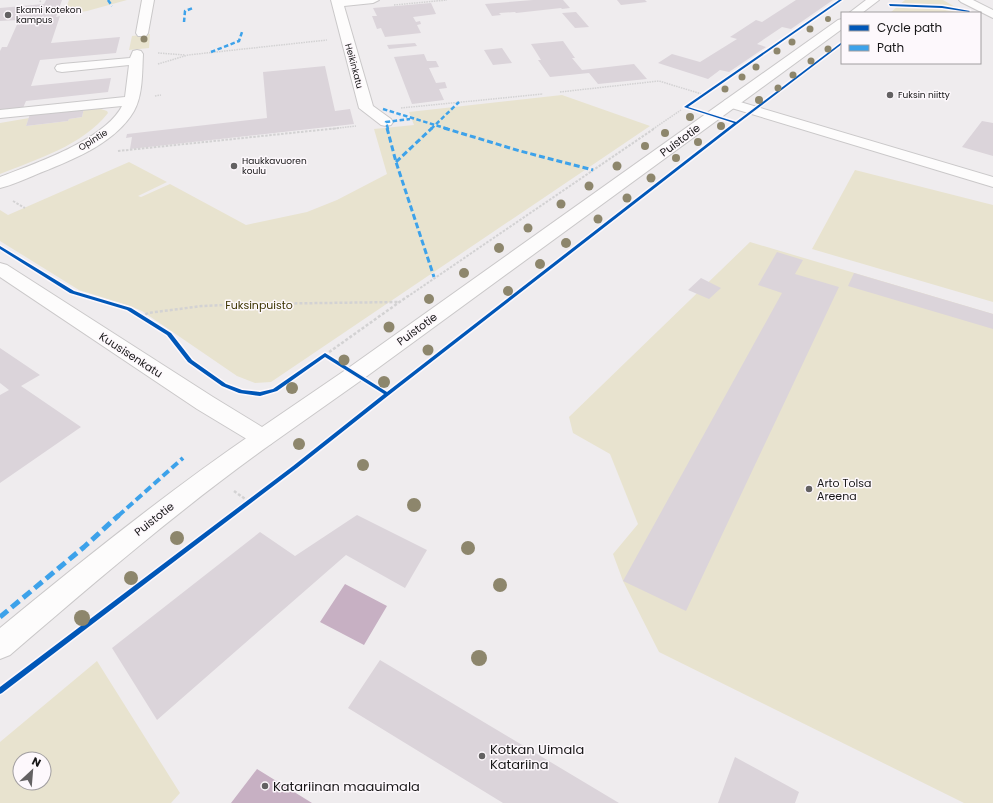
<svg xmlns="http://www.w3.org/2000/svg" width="993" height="803" font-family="Poppins,sans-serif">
	<rect width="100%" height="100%" fill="#efecee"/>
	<path fill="#e8e3cf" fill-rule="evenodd" d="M69,0H127L87,11L68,14L65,11Z
		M905,0H943L966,13H890Z
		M150,34L149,48L129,50L132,36Z
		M562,95L650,126L271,382L255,383L237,376L142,311L130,306L79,290L0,241V210L8,215L129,162L167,182L138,196L141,197L170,184L246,225L307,212L337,200L387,174L374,129L414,125L409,112Z
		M84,108L101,109L107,111L108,113C82,146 37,159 0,174V123L29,118L26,126L68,121L69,119L82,117Z
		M855,170L993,205V302L812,249Z
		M750,242L993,314V803H964L659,652L623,581L613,554L638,524L610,454L573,433L569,417Z
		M97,661L180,793L171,803H0V742ZM20,759H44V783H20Z"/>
	<path fill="#c7b0c3" d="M345,584L387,606L364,645L320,622Z
		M257,769L312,803H231Z"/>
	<path fill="#dbd4da" d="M46,0H62L56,17L60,16L51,43L120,37L116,53L40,60L31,86L111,78L108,92L26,101L23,108L0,111V51L2,47H7L19,20L0,21V8L44,4Z
		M533,0H563L570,8L562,9L561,8L516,13L515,12L499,13L501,15L492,16L485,4Z
		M617,0H645L647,2L621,5Z
		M796,0H833L791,29L782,27L757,44L766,47L729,72L720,70L708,79L658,63L672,54L700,62L737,39L730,37L756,20L762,22Z
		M431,3L436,14L413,17L416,22L420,21L421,24L417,25L421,33L385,37L381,28L377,29L372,16H377L373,8Z
		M576,12L589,27L575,28L562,13Z
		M563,41L575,58H572L582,70L634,64L647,79L598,84L589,73L550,77L538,60H541L531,44Z
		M415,43L417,46L389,49L387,45Z
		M502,48L512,63L493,65L484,50Z
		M424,54L427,61H436L439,67L429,68L436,83L445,82L447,88L439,89L444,100L412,104L394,57Z
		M325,66L335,111L350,109L354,124L130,149L132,137L126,138L127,134L267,118L263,72Z
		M84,108L82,117L69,119L68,121L26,126L30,114Z
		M982,121L993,123V156L962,147Z
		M777,252L803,260L795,274L839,287L686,611L623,581L782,293L758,285Z
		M854,273L993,314V329L848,286Z
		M701,278L721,288L709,299L688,290Z
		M0,348L40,375L21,386L81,427L0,483V395L9,390L0,383Z
		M357,515L427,550L405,588L346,555L157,720L112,648L260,532L295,556Z
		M380,660L619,803H503L348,708Z
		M735,757L799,792L795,803H718Z"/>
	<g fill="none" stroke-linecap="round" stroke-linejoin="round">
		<defs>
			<path id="minor" d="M142,0H154L148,33L146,36H138L136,33Z
				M331,0H379L373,3L344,6L373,106L391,119L393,122L391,125L386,126L381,125L359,108Z
				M959,0H973L993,10V18L961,2Z
				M137,50L141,51L143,54C142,72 143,95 134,111C114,145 69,161 35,175C23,180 12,185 0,188V177C34,164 105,140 122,106L0,118V110L125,97L129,65L62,72L57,71L55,68L57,65L62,64L130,58L133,51Z
				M730,99L993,177V187L725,106L723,103L725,100Z
				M263,430L271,432L274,438L271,444C180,509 95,582 10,655L0,659V628C83,560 166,493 255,432Z"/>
			<path id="major" d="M866,0H879L862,13H849Z
				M842,19V29L363,379L271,444L263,446L255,444L197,409L0,277V263L7,265L213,397L262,427L347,369L838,20Z"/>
		</defs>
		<use href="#minor" stroke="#cac8c9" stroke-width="2"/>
		<use href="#major" stroke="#cac8c9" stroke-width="2"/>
		<path stroke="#d3d2d3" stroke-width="1.5" stroke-dasharray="1.5 1" stroke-linecap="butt" d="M40,2L41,0
			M394,5L447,0
			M158,53L185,55
			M158,64L188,55L327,40
			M560,92L659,81L705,95
			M155,96L161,95
			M401,108L543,94
			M330,129L356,126
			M653,129L681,110"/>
		<path stroke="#d3d2d3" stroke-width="2" stroke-dasharray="2.5 1.5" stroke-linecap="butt" d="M118,151L339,128
			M13,201L25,208
			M407,297L655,128"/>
		<path stroke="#d3d2d3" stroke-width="2.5" stroke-dasharray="3 2" stroke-linecap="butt" d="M141,317L148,313L202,306L247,304L399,302
			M325,355L408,296
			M234,491L248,501"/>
		<use href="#minor" fill="#fdfcfc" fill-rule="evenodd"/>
		<use href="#major" fill="#fdfcfc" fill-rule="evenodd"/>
		<path stroke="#3da2ea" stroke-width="2.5" stroke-dasharray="4.5 2.5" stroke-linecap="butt" d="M108,0L112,6
			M184,22L185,11L193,8
			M211,52L239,41L242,32
			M383,109L448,129
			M388,129L386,122L410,119
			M431,129L459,102"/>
		<path stroke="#3da2ea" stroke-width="3" stroke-dasharray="6 3" stroke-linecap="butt" d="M387,128L396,162L434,277
			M444,128L520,151L593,170
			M396,162L432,128"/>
		<path stroke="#3da2ea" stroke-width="4" stroke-dasharray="8 4" stroke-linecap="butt" d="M118,516L183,458"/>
		<path stroke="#3da2ea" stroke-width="5" stroke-dasharray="10 5" stroke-linecap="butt" d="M0,617L84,547L119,515"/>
		<defs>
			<path id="cycleway" d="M839,0H842L688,107L736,122L842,42V44L737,124L389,395L297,468L2,693L0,694V687L293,466L384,394L325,357L277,391L260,396L239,393L222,386L188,362L167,335L127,310L70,293L0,249V246L74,291L131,308L171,333L192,360L226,384L242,390L260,392L273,389L325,353L387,392L734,123L684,107Z
				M889,4L942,6L970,11L969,12L942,8L890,6Z"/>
		</defs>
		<use href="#cycleway" stroke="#fdf8fc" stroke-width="3"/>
		<use href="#cycleway" fill="#0057b8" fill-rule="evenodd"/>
	</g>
	<g fill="#8d866c">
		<circle cx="828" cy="19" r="3"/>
		<circle cx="810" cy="29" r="3.5"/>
		<circle cx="144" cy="39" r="3.5"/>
		<circle cx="792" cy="42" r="3.5"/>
		<circle cx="828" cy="49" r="3.5"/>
		<circle cx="777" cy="51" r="3.5"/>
		<circle cx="811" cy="61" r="3.5"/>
		<circle cx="756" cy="67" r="3.5"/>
		<circle cx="793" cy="75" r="3.5"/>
		<circle cx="742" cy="77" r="3.5"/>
		<circle cx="778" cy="88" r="3.5"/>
		<circle cx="725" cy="89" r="3.5"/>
		<circle cx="759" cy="100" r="4"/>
		<circle cx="690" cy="117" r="4"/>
		<circle cx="721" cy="126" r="4"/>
		<circle cx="665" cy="133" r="4"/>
		<circle cx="698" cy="142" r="4"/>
		<circle cx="645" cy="146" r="4"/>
		<circle cx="676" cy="158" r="4"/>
		<circle cx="617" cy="166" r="4.5"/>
		<circle cx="651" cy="178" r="4.5"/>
		<circle cx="589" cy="186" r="4.5"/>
		<circle cx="627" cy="198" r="4.5"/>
		<circle cx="561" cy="204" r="4.5"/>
		<circle cx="598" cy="219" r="4.5"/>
		<circle cx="528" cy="228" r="4.5"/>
		<circle cx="566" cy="243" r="5"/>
		<circle cx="499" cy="248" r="5"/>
		<circle cx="540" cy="264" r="5"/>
		<circle cx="464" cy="273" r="5"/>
		<circle cx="508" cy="291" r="5"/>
		<circle cx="429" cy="299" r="5"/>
		<circle cx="389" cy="327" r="5.5"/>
		<circle cx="428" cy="350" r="5.5"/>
		<circle cx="344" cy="360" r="5.5"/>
		<circle cx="384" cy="382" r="6"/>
		<circle cx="292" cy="388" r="6"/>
		<circle cx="299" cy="444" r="6"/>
		<circle cx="363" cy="465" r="6"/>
		<circle cx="414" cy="505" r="7"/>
		<circle cx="177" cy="538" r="7"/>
		<circle cx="468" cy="548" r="7"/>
		<circle cx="131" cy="578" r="7"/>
		<circle cx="500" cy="585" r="7"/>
		<circle cx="82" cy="618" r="8"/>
		<circle cx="479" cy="658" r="8"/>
	</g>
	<g fill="#636162" stroke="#fdf8fc" stroke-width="1.5">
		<circle cx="8" cy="15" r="4"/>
		<circle cx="890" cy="95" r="4"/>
		<circle cx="234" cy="166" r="4"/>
		<circle cx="809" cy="489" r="4"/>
		<circle cx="482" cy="756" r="4"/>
		<circle cx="265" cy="786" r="4"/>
	</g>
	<g text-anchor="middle" stroke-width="3" stroke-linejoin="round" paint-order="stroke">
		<g font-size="9" fill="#171617" stroke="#fdf8fc" text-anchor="start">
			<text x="16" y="13">Ekami Kotekon<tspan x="16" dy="10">kampus</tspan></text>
			<text x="898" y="98">Fuksin niitty</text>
			<text x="242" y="164">Haukkavuoren<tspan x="242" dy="10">koulu</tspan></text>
		</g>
		<g font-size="9" fill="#171617" stroke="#fdf8fc">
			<text transform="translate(354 66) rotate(75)" y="3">Heikinkatu</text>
			<text transform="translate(93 140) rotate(-32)" y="3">Opintie</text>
		</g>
		<g font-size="11" fill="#171617" stroke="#fdf8fc">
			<text transform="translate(680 140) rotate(-36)" y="4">Puistotie</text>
			<text transform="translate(417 329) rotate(-36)" y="4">Puistotie</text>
			<text transform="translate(131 355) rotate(33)" y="4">Kuusisenkatu</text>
			<text transform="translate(154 519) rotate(-38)" y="4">Puistotie</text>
		</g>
		<g font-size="11" fill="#3c3301" stroke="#fdf8fc">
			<text x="259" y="309">Fuksinpuisto</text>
		</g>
		<g font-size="11" fill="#171617" stroke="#fdf8fc" text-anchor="start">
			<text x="817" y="487">Arto Tolsa<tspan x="817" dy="13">Areena</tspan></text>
		</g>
		<g font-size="13" fill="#171617" stroke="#fdf8fc" text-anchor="start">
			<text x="490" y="754">Kotkan Uimala<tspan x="490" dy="15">Katariina</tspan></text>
			<text x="273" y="791">Katariinan maauimala</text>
		</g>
	</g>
	<rect x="841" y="12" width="140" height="52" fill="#fdf8fc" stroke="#a19ea0"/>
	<rect x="849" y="25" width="20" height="6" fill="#0057b8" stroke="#a19ea0"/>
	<text x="877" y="32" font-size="12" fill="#171617">Cycle path</text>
	<rect x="849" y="45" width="20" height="6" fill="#3da2ea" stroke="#a19ea0"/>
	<text x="877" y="52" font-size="12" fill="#171617">Path</text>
	<g transform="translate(32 771) rotate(26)"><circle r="19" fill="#fdf8fc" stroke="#a19ea0"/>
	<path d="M0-3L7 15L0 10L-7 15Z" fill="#636162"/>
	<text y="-6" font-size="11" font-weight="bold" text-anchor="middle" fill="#171617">N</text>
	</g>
</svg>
